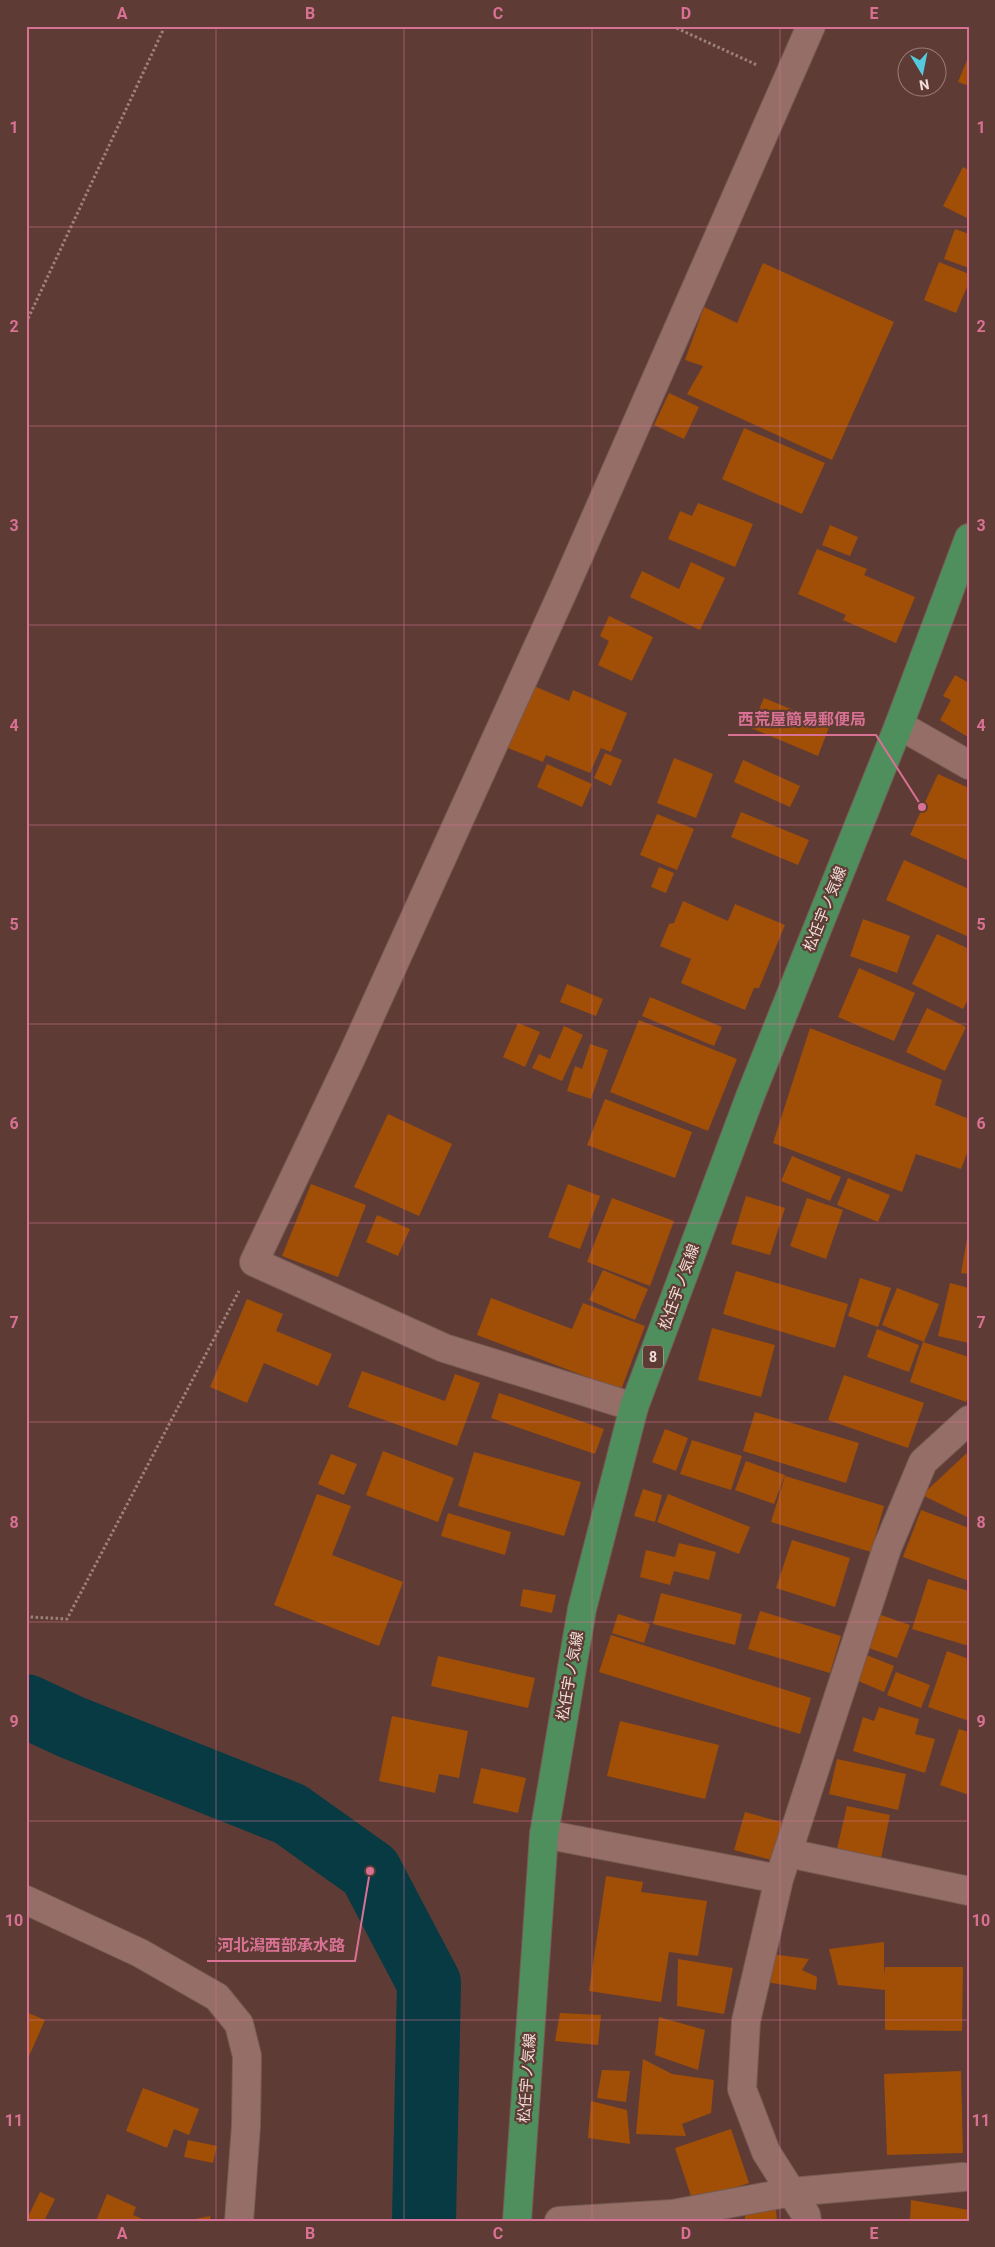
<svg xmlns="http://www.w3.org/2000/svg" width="995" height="2247" font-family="Roboto,'Noto Sans JP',sans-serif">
	<rect width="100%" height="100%" fill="#5e3c35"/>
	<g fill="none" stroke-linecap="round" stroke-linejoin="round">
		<path stroke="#073a43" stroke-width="64" d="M26,1706L71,1727L290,1814L370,1871L429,1983L424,2221"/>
	</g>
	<path fill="#a14e07" d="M969,55V86L958,82Z
		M963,167L969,170V219L943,206Z
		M955,229L969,234V268L944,259Z
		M939,262L969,274V282L956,313L924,300Z
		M763,263L894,322L832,460L687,394L703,366L685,360L704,307L737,323Z
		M669,393L699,407L684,439L654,425Z
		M744,428L825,463L802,514L722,479Z
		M698,503L753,524L735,567L668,539L680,511L692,516Z
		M830,525L858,537L850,556L822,545Z
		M817,549L867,569L864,575L915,597L896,643L843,620L846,615L798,594Z
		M691,562L725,578L700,630L630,597L642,571L679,589Z
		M609,616L653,637L632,681L598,665L609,641L600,636Z
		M955,675L969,683L968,737L940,720L951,700L943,696Z
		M534,686L569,701L573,690L627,713L611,752L601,748L590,773L546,755L543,762L508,748Z
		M764,698L830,725L818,756L751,728Z
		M605,753L622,760L611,786L594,778Z
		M674,758L713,774L696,818L657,803Z
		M743,760L800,786L790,807L734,782Z
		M547,764L592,784L582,807L537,787Z
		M938,774L969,788V861L910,835Z
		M741,812L809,840L798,865L731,837Z
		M657,814L694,829L677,870L640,855Z
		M904,860L969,889V937L886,900Z
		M659,867L674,873L666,893L651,887Z
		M683,901L728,921L735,904L785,925L759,988H754L745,1010L681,983L691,959L660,946L669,924L674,923Z
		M863,919L910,936L897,973L850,956Z
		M937,934L969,949V998L963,1009L912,984Z
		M859,968L915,993L894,1041L838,1017Z
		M567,984L603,999L596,1016L560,1002Z
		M650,997L722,1027L714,1046L642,1016Z
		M927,1008L966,1027L945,1071L906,1052Z
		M639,1020L737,1059L708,1131L610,1092Z
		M518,1023L540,1032L525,1067L503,1057Z
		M564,1026L583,1035L562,1081L532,1068L539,1054L550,1059Z
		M810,1028L942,1080L935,1105L969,1119V1148L961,1169L916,1154L902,1192L773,1143Z
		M590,1044L608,1050L591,1099L567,1091L575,1066L582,1069Z
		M605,1099L692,1132L675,1178L587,1145Z
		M388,1114L452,1144L419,1216L354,1187Z
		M792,1156L841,1177L830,1201L781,1181Z
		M848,1178L890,1195L878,1222L837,1205Z
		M311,1184L366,1205L338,1277L282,1256Z
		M568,1184L600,1196L580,1249L548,1237Z
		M746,1196L785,1208L770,1255L731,1244Z
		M612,1198L674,1221L650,1286L587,1262Z
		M807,1198L843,1210L826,1259L790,1246Z
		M377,1215L410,1229L398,1256L366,1242Z
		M968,1233H969V1274L961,1273Z
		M603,1270L648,1289L635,1320L589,1300Z
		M736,1271L848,1304L835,1348L723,1314Z
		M860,1278L891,1288L878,1327L848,1316Z
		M950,1283L969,1288V1343L938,1336Z
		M897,1288L939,1304L924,1342L882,1325Z
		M491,1298L572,1329L583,1303L645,1326L621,1390L477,1335Z
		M247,1299L283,1314L276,1331L332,1354L318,1386L264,1363L247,1403L210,1387Z
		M712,1328L775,1345L761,1397L698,1380Z
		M877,1329L919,1345L909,1372L867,1357Z
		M923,1342L969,1357V1393L966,1402L910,1382Z
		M362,1371L445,1401L455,1374L480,1383L457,1446L348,1407Z
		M844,1375L924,1403L908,1448L828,1420Z
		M499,1393L604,1429L595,1454L491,1418Z
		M755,1412L859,1443L846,1483L743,1451Z
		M665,1429L688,1438L676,1471L652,1462Z
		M692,1440L742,1456L731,1490L680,1474Z
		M383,1451L454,1478L438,1522L366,1495Z
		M969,1451V1518L922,1495Z
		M474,1452L581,1482L564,1536L458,1506Z
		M331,1454L357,1464L344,1495L318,1484Z
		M746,1461L785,1475L774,1504L735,1490Z
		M785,1476L884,1506L871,1552L771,1522Z
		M643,1489L662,1495L655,1522L634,1516Z
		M317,1494L351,1506L332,1555L403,1582L379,1646L274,1605Z
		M668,1494L750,1527L739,1554L657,1522Z
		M921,1510L969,1528V1581L903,1557Z
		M448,1513L511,1532L505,1555L441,1536Z
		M792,1540L850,1558L835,1607L776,1588Z
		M679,1543L716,1552L709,1580L674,1571L670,1585L640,1577L646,1550L675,1557Z
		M928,1579L969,1591V1646L912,1629Z
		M523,1589L556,1595L552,1613L520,1606Z
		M661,1593L742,1614L735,1645L653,1624Z
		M760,1611L841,1636L830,1673L748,1649Z
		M618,1614L650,1624L644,1643L612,1633Z
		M881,1615L910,1625L897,1658L869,1648Z
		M611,1635L811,1698L800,1734L599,1672Z
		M947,1651L969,1659V1721L928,1707Z
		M864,1654L894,1666L884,1692L854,1679Z
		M438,1656L535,1678L528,1708L431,1686Z
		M896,1672L930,1685L921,1708L887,1695Z
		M879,1707L919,1719L915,1734L935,1739L925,1773L853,1751L863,1717L874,1721Z
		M392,1716L468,1731L459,1778L439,1774L435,1793L379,1781Z
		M620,1721L719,1745L705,1799L607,1776Z
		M959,1729L969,1732V1795L940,1785Z
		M837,1759L906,1774L898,1810L829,1794Z
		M481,1768L526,1778L518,1813L473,1803Z
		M847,1806L890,1815L881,1858L837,1849Z
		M745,1812L785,1823L775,1861L734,1850Z
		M606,1876L643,1882L641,1892L707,1901L698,1956L669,1952L661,2002L589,1991Z
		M884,1942V1975L885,1967H963L962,2031L885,2030V1990L838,1985L829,1949Z
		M771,1954L809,1959L802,1970L817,1977L816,1990L766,1982Z
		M678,1959L733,1968L724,2014L677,2006Z
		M26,2012L45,2020L26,2063Z
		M560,2013L601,2015L598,2045L555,2041Z
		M659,2017L705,2030L698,2070L655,2055Z
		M643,2059L672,2074L714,2080L711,2113L682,2124L686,2136L636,2134Z
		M602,2070L630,2071L626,2102L597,2098Z
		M961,2071L963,2153L887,2155L884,2074Z
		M143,2088L199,2109L189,2135L174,2129L167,2148L126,2131Z
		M591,2101L627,2110L630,2144L588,2138Z
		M731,2129L749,2183L693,2202L675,2148Z
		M188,2140L217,2146L213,2163L184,2157Z
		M40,2192L55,2199L44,2221H26Z
		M107,2194L136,2207L133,2215L147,2221H96Z
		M911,2200L969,2210V2221H910Z
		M776,2210L777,2221H745V2213Z
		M210,2216L211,2221H190V2220Z"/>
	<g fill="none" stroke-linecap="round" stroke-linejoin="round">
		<defs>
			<path id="minor" d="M899,725L969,765
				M634,1407L444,1348L254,1262L351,1058L565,587L811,26
				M544,1834L779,1879
				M788,1853L969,1891
				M26,1900L140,1953L217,1997L239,2024L247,2056L246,2126L239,2221
				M559,2221L673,2214L791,2192L963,2177
				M807,2221L806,2215L766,2152L742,2089L746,2021L779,1879L887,1548L923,1462L969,1420"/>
			<path id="major" d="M517,2221L544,1834L582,1609L634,1407L751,1094L899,725L969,538"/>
		</defs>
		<use href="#minor" stroke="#775a54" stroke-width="30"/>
		<use href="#major" stroke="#775a54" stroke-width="30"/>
		<path stroke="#9e817b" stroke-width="3" stroke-dasharray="2.5 2.5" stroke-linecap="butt" d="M672,26L757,65
			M26,323L165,26
			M26,1615L31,1617L67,1619L239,1291"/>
		<use href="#minor" stroke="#956f67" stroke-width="28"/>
		<use href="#major" stroke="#4f8e5d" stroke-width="28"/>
	</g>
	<path fill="none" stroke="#d87193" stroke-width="1" stroke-opacity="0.55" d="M216,26V2221M404,26V2221M592,26V2221M780,26V2221M26,227H969M26,426H969M26,625H969M26,825H969M26,1024H969M26,1223H969M26,1422H969M26,1622H969M26,1821H969M26,2020H969"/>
	<g text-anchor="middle" stroke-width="4.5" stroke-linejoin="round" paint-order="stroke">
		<rect fill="#5e3c35" stroke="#c6ada7" stroke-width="1" x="643" y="1345.5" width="20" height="23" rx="4"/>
		<g font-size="14" font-weight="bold" fill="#f3ddd8">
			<text x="653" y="1362">8</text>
		</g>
		<g font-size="15" fill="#f3ddd8" stroke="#5e3c35">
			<text transform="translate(825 909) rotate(-68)" y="5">松任宇ノ気線</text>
			<text transform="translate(679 1287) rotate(-70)" y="5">松任宇ノ気線</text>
			<text transform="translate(570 1676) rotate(-80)" y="5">松任宇ノ気線</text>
			<text transform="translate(527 2078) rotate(-86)" y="5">松任宇ノ気線</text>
		</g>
	</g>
	<path fill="none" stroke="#d87193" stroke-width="2" d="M922 807L876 735H728M370 1871L355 1961H207"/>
	<g fill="#d87193" stroke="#5e3c35" stroke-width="2">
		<circle cx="922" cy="807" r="5"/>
		<circle cx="370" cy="1871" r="5"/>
	</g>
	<g font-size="16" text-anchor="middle" font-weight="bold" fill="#d87193" stroke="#5e3c35" stroke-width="4.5" stroke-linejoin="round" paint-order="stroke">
		<text x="802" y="725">西荒屋簡易郵便局</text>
		<text x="281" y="1951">河北潟西部承水路</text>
	</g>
	<rect width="995" height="2247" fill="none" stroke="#5e3c35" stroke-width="55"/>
	<g transform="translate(922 72) rotate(170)"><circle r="24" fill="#5e3c35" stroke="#9a7c76"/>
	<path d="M0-4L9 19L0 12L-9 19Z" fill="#55cadf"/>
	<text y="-8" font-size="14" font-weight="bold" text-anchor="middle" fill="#f3ddd8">N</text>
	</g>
	<rect x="28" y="28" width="940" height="2192" fill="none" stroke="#d87193" stroke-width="2"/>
	<g font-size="16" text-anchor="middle" font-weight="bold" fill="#d87193">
		<text x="122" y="19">A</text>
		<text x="310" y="19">B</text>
		<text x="498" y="19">C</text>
		<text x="686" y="19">D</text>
		<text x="874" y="19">E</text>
		<text x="14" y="133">1</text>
		<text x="981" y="133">1</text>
		<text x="14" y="332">2</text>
		<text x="981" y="332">2</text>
		<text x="14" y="531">3</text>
		<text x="981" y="531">3</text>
		<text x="14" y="731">4</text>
		<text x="981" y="731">4</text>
		<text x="14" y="930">5</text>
		<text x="981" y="930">5</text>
		<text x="14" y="1129">6</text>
		<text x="981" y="1129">6</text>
		<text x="14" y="1328">7</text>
		<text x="981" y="1328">7</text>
		<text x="14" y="1528">8</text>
		<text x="981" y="1528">8</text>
		<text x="14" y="1727">9</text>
		<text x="981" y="1727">9</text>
		<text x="14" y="1926">10</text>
		<text x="981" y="1926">10</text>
		<text x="14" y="2126">11</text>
		<text x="981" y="2126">11</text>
		<text x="122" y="2239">A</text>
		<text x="310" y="2239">B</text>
		<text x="498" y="2239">C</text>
		<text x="686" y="2239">D</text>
		<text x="874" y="2239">E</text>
	</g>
</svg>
